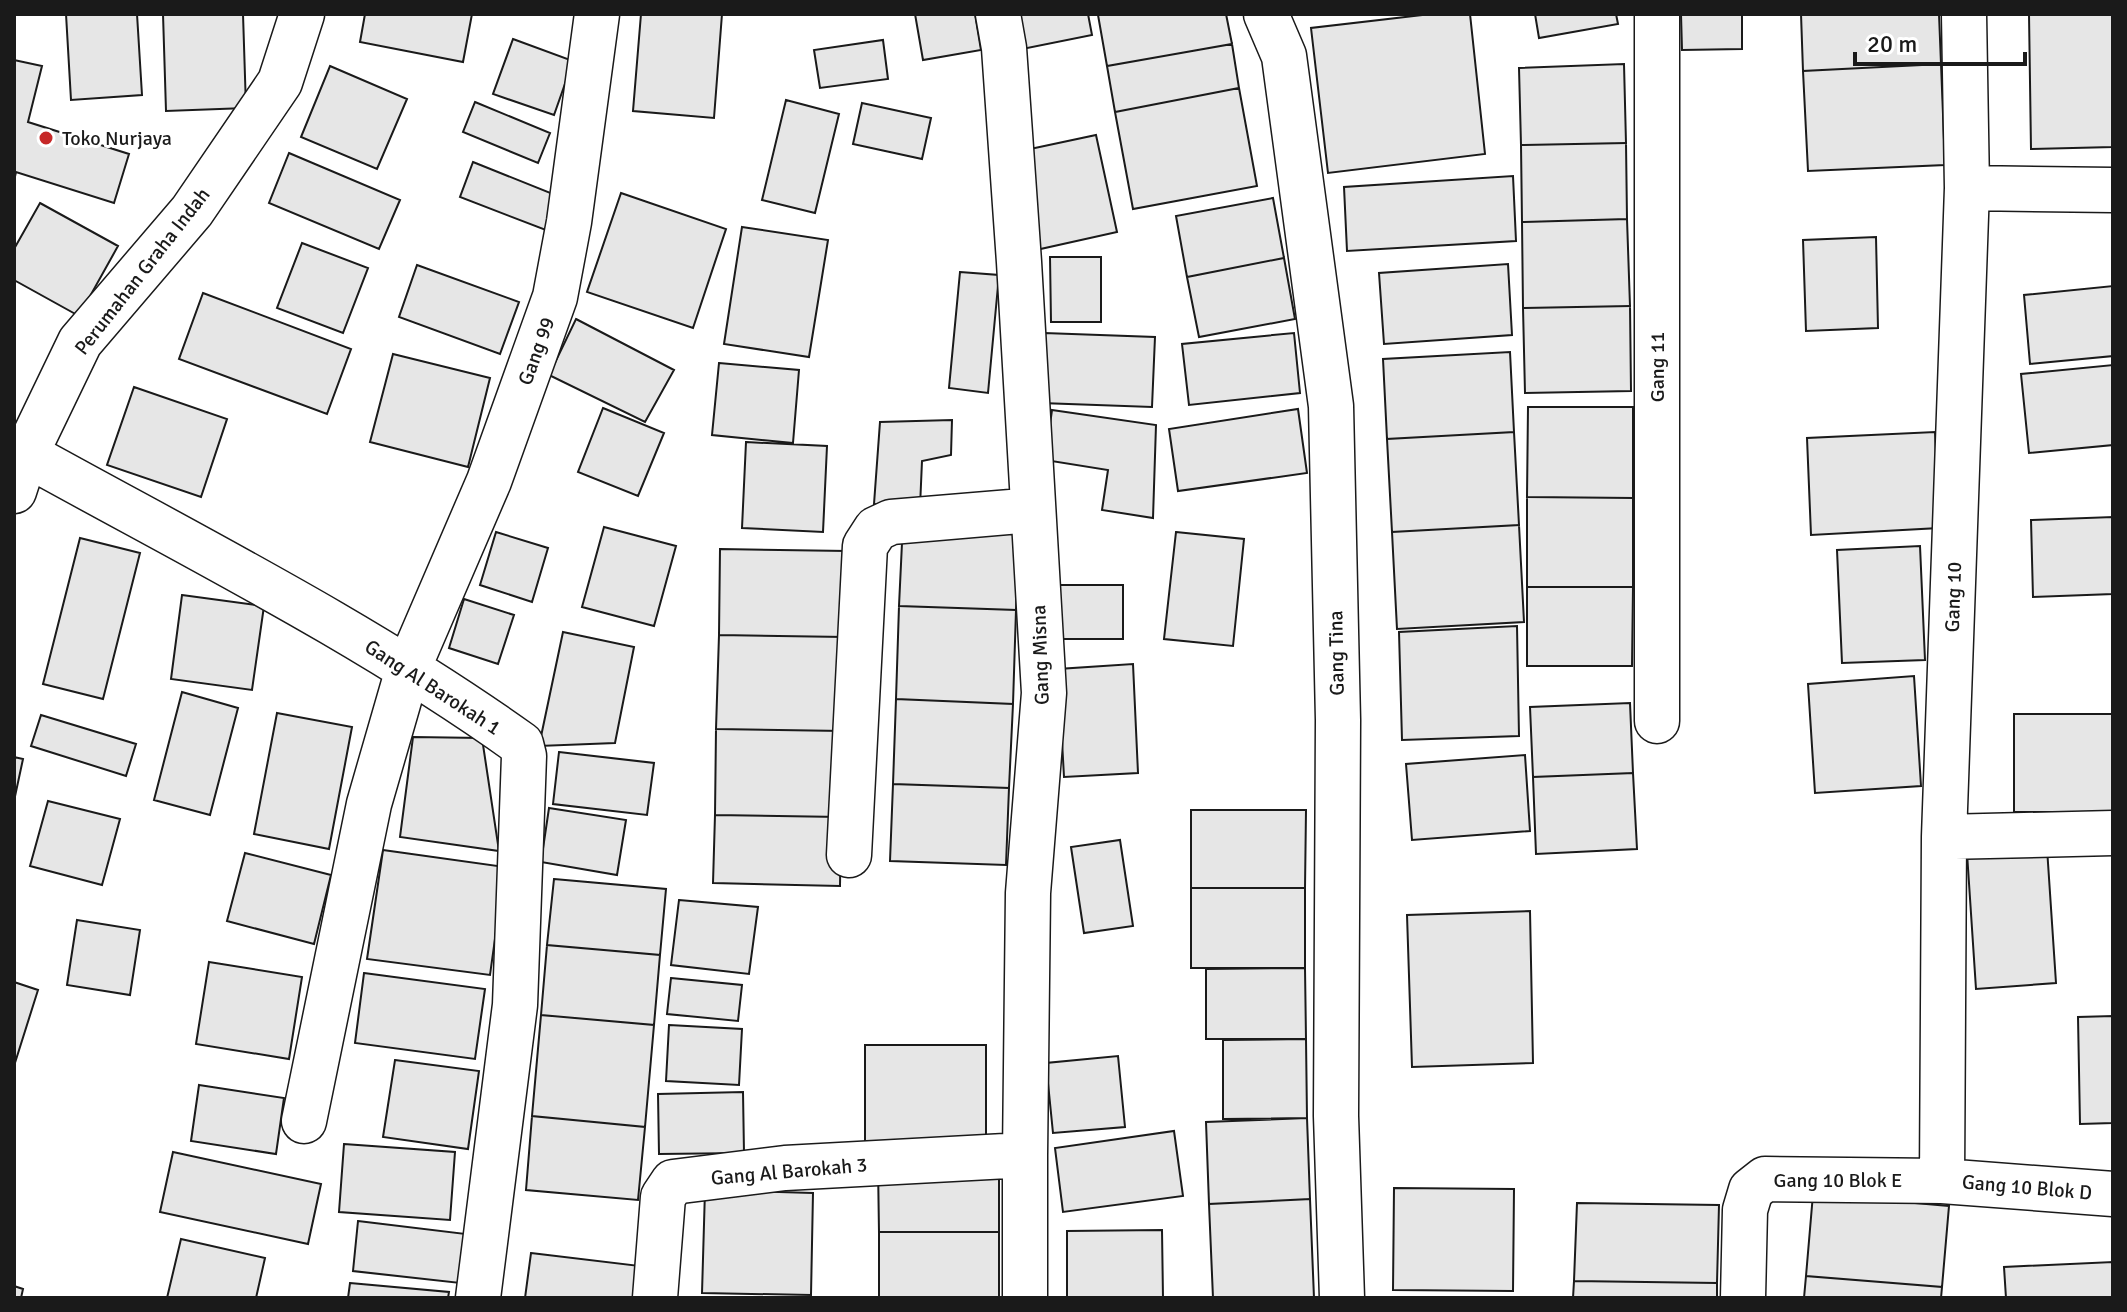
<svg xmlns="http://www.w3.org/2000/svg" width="2127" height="1312" font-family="Signika,sans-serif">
	<rect width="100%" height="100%" fill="#fff"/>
	<path fill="#e6e6e6" stroke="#1a1a1a" stroke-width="2" d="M66,14H137L142,95L71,100Z
		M163,14H243L246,108L166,111Z
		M365,14H472L463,62L360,42Z
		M641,14H722L714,118L633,111Z
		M915,14H975L981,50L923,60Z
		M1004,14H1088L1092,35L1012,51Z
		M1226,14L1232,44L1107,66L1098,15Z
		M1431,14H1470L1485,154L1328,173L1311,28Z
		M1535,14H1616L1618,24L1539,38Z
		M1681,14H1742V49L1682,50Z
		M1801,14H1939L1941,64L1803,71Z
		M2029,14H2113V147L2031,149Z
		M513,39L573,61L554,115L493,94Z
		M883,40L888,79L820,88L814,50Z
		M1232,44L1239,88L1115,112L1107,66Z
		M14,60L42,66L28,122L129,154L114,203L16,172L14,181Z
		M1624,64L1626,143L1521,145L1519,68Z
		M1941,64L1945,165L1808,171L1803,71Z
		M330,66L407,99L377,169L301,137Z
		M1239,88L1257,186L1133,209L1115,112Z
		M786,100L839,114L815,213L762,200Z
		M475,102L550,133L538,163L463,132Z
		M862,103L931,118L922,159L853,144Z
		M1096,135L1117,232L1036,250L1016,152Z
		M1626,143L1627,219L1522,222L1521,145Z
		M289,153L400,200L379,249L269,203Z
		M473,162L563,198L551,232L460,197Z
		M1513,176L1516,241L1347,251L1344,187Z
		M621,193L726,229L693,328L587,292Z
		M1273,198L1284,258L1187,277L1176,216Z
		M40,203L118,246L79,316L14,280V249Z
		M1627,219L1630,306L1523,308L1522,222Z
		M742,227L828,240L809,357L724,344Z
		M1876,237L1878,328L1806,331L1803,240Z
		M302,243L368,268L343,333L277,308Z
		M1050,257H1101V322H1051Z
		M1284,258L1295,319L1199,337L1187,277Z
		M1508,264L1512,335L1384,344L1379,273Z
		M417,265L519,302L500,354L399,317Z
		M960,272L999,275L988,393L949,388Z
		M2113,286V356L2030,364L2024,295Z
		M203,293L351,349L327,414L179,359Z
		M1630,306L1631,391L1525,393L1523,308Z
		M576,319L674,370L645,422L549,375Z
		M1044,333L1155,337L1152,407L1041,403Z
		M1294,333L1300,393L1189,405L1182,344Z
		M1510,352L1514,432L1387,439L1383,359Z
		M393,354L490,378L468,467L370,442Z
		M719,363L799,370L793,443L712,435Z
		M2113,365V445L2029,453L2021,374Z
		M134,387L227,419L201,497L107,465Z
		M1528,407H1633V498L1527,497Z
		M603,408L664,433L638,496L578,472Z
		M1298,409L1307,473L1178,491L1169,429Z
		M1052,410L1156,425L1153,518L1102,510L1108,470L1045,460Z
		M952,420L951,455L922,461L920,507L874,504L880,422Z
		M1514,432L1519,525L1392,532L1387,439Z
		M1935,432L1939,528L1811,535L1807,438Z
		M746,442L827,446L823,532L742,528Z
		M1527,497L1633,498V587H1527Z
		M2113,517V594L2033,597L2031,520Z
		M903,522L1019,527L1016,610L899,606Z
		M1519,525L1524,622L1397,629L1392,532Z
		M604,527L676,546L654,626L582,607Z
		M496,532L548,548L532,602L480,585Z
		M1176,532L1244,539L1233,646L1164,639Z
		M80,538L140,553L103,699L43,684Z
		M1920,546L1925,660L1842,663L1837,550Z
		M720,549L847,551L845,637L719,635Z
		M1055,585H1123V639H1055Z
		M1527,587H1633L1632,666H1527Z
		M182,595L264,606L252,690L171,679Z
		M464,599L514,615L498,664L449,648Z
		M899,606L1016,610L1013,704L896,699Z
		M1517,626L1519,736L1402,740L1399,632Z
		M563,632L634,647L615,743L539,746Z
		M719,635L845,637L843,731L716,729Z
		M1133,664L1138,773L1064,777L1058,669Z
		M1914,676L1921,786L1815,793L1808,684Z
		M182,692L238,708L210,815L154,800Z
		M896,699L1013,704L1009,788L893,784Z
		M1630,703L1633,773L1533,777L1530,707Z
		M277,713L352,727L329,849L254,834Z
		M2014,714H2113V812H2014Z
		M41,715L136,744L126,776L31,746Z
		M716,729L843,731L841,817L715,815Z
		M413,737L482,738L499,851L400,837Z
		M559,752L654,763L647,815L553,804Z
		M1525,755L1530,831L1412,840L1406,764Z
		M14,757L23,759L14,801Z
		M1633,773L1637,849L1536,854L1533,777Z
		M893,784L1009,788L1006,865L890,861Z
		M48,801L120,819L102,885L30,866Z
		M549,808L626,820L617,875L541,862Z
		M1191,810H1306L1305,888H1191Z
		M715,815L841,817L840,886L713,883Z
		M1120,840L1133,926L1084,933L1071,847Z
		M2047,848L2056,983L1976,989L1967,853Z
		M383,850L505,867L490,975L367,959Z
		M245,853L331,875L314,944L227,921Z
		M554,879L666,889L660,955L547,945Z
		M1191,888H1305V968H1191Z
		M679,900L758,907L749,974L671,965Z
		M1530,911L1533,1063L1412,1067L1407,915Z
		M77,920L140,930L130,995L67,985Z
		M547,945L660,955L654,1025L541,1015Z
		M209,962L302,977L289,1059L196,1044Z
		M1305,968L1306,1039H1206V969Z
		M364,973L485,989L475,1059L355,1043Z
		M671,978L742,985L738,1021L667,1014Z
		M14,982L38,990L14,1066Z
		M541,1015L654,1025L645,1127L532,1116Z
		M2113,1016V1123L2080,1124L2078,1017Z
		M669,1025L742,1029L739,1085L666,1081Z
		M1306,1039L1307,1118L1223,1119V1040Z
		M865,1045H986V1154H865Z
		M1118,1056L1125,1127L1053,1133L1046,1063Z
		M395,1060L479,1071L468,1149L383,1137Z
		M199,1085L284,1098L276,1154L191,1141Z
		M743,1092L744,1153L659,1154L658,1094Z
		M532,1116L645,1127L638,1200L526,1190Z
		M1307,1118L1310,1199L1209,1204L1206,1122Z
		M1174,1131L1183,1196L1063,1212L1055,1148Z
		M344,1144L455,1152L450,1220L339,1212Z
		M173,1152L321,1184L308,1244L160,1212Z
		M999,1165V1232H879L878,1166Z
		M1394,1188L1514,1189L1513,1291L1393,1290Z
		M705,1190L813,1193L811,1295L702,1293Z
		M1813,1194L1949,1206L1942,1287L1806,1276Z
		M1310,1199L1314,1298H1213L1209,1204Z
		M1577,1203L1719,1205L1717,1283L1574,1281Z
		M358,1221L466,1234L460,1283L353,1271Z
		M1162,1230L1163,1298H1067V1231Z
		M879,1232H999V1298H879Z
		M181,1239L265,1258L256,1298H167Z
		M531,1253L640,1266L636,1298H525Z
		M2113,1262V1298H2006L2004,1267Z
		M1806,1276L1942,1287L1941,1298H1804Z
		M1574,1281L1717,1283V1298H1573Z
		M350,1283L449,1292L448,1298H348Z
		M14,1286L23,1289L21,1298H14Z"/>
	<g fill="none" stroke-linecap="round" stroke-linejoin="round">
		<defs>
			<path id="street" d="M998,14L1004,48L1019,262L1044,693L1028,893L1025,1155V1298
				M1266,14L1284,56L1331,406L1338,720L1336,1116L1342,1298
				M1657,14V721
				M1967,188L2113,190
				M26,454C192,546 366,633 521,744L524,756L515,1005L478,1298
				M14,491L26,454L80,342L192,211L280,82L302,14
				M1944,837L2113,833
				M849,855L865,546L876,529L891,522L1033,510
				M304,1121L369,804L408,669L489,481L555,297L569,222L597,14
				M1942,1181L1944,837L1967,188L1964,14
				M655,1298L663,1197L673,1182L785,1168L1025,1155
				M1743,1298L1745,1210L1751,1190L1765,1179L1942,1181L2113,1194"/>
		</defs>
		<use href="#street" stroke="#1a1a1a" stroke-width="47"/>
		<use href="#street" stroke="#fff" stroke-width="44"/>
	</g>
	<circle fill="#c62828" stroke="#fff" stroke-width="3" cx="46" cy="138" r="8"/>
	<g text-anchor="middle" stroke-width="6" stroke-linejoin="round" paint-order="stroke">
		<g font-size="20" fill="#1a1a1a" stroke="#fff" text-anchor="start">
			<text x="62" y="145">Toko Nurjaya</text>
		</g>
		<g font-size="20" fill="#1a1a1a" stroke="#fff">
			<text transform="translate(142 271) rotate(-52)" y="7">Perumahan Graha Indah</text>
			<text transform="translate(536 351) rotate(-70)" y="7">Gang 99</text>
			<text transform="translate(1657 367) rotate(-90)" y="7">Gang 11</text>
			<text transform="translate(1953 597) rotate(-88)" y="7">Gang 10</text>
			<text transform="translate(1336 653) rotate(-91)" y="7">Gang Tina</text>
			<text transform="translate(1040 655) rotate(-92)" y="7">Gang Misna</text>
			<text transform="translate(433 687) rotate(33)" y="7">Gang Al Barokah 1</text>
			<text transform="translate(789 1171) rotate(-5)" y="7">Gang Al Barokah 3</text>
			<text x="1838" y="1187">Gang 10 Blok E</text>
			<text transform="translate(2027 1187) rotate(5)" y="7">Gang 10 Blok D</text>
		</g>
	</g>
	<rect width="2127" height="1312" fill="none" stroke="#1a1a1a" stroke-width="32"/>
	<path d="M1855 52v12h170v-12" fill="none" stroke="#1a1a1a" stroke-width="4"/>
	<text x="1867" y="52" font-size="24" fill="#1a1a1a" stroke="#ffffff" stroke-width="6" paint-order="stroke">20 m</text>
</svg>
